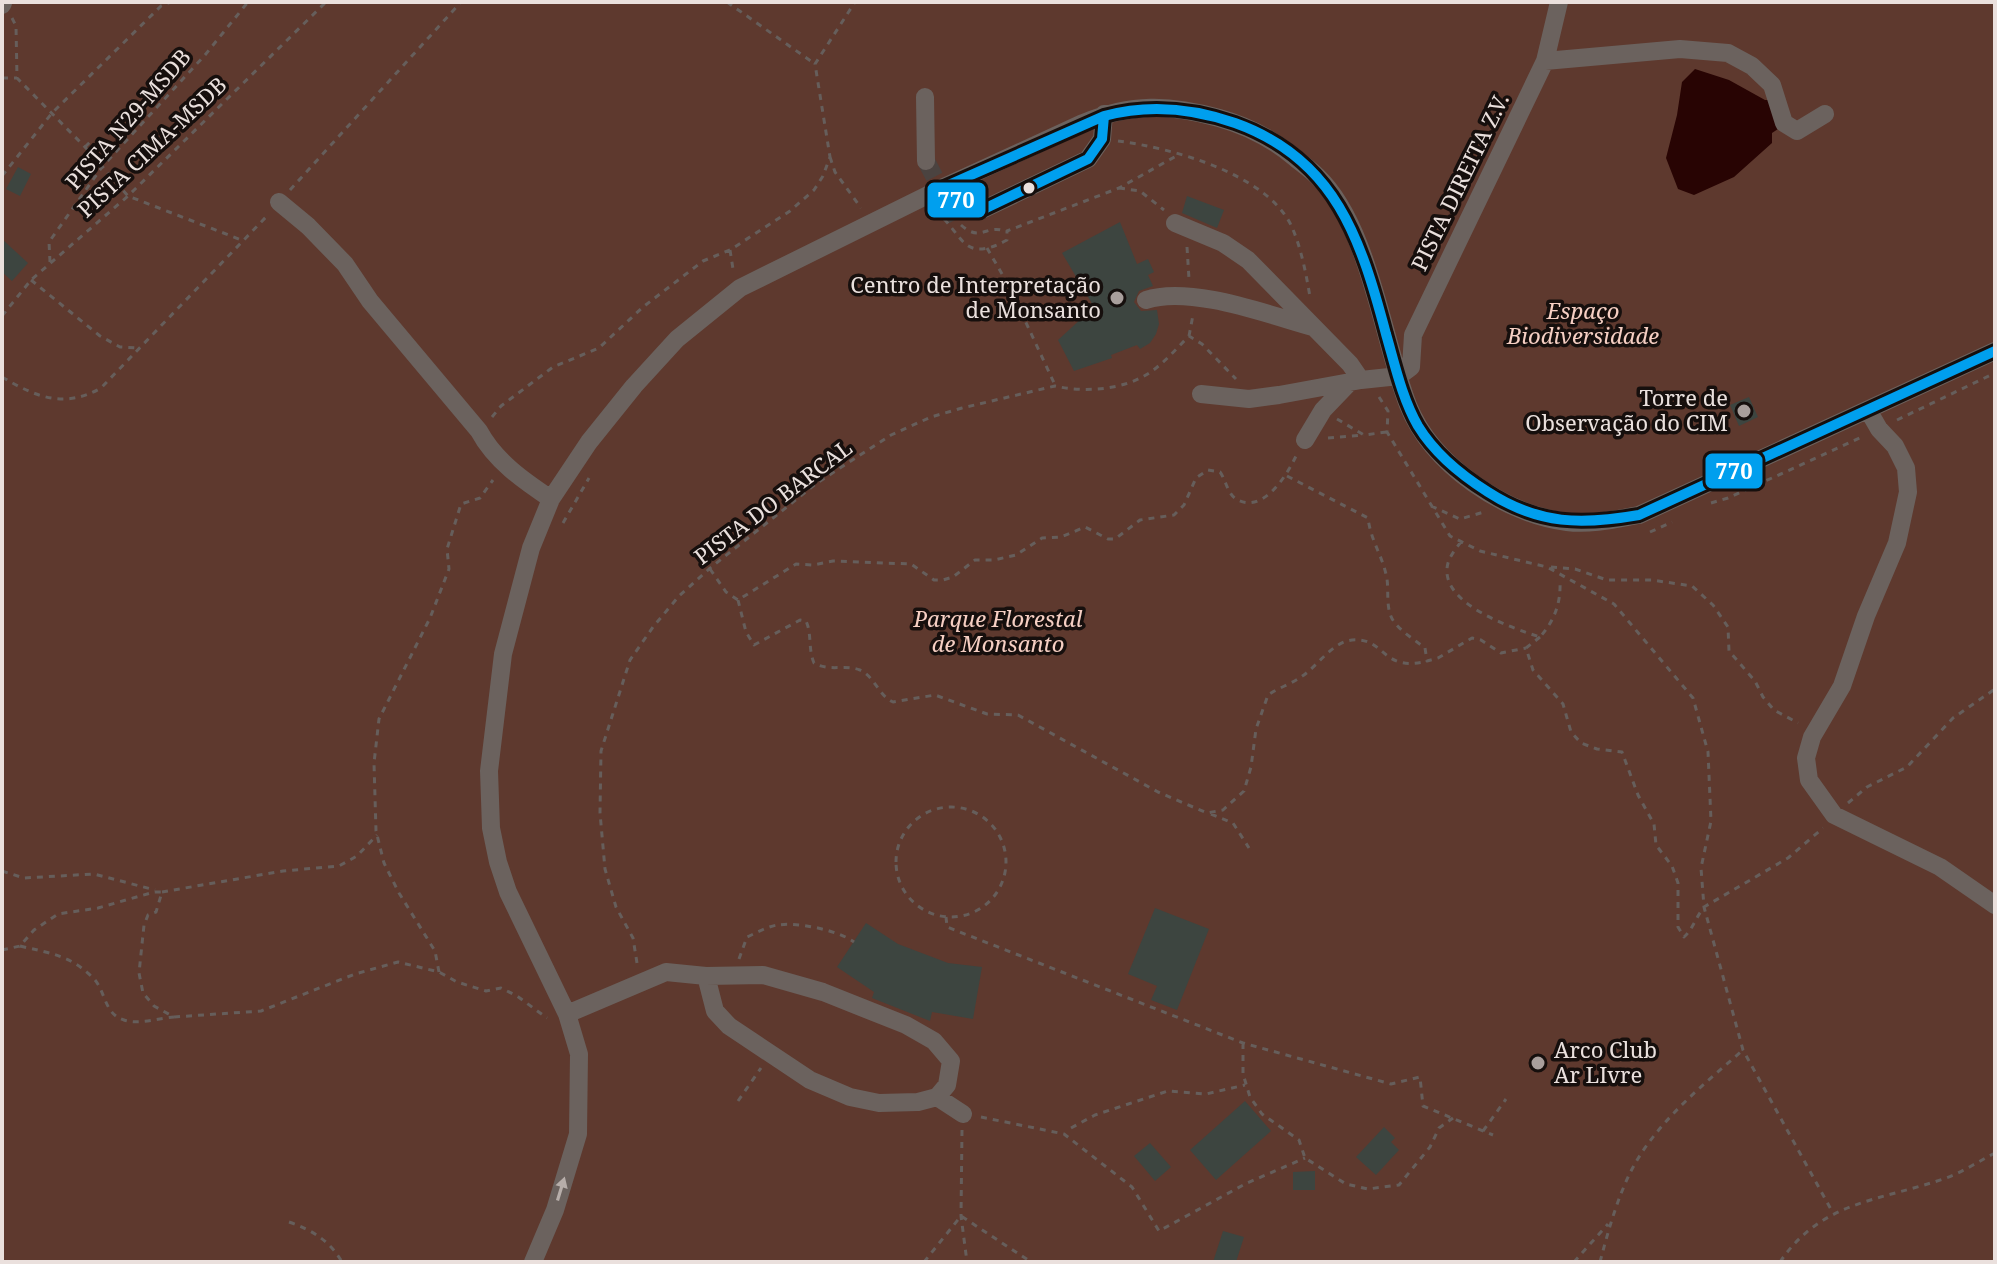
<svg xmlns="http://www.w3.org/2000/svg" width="1997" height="1264" font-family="'Noto Serif',serif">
	<rect width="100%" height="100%" fill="#2f2724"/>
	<path fill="#5e392e" d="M2,2H1995V1262H2Z"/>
	<path fill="#280403" d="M1695,69L1729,80L1765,100H1772L1778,129L1772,133V143L1734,177L1694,195L1678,189L1666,158L1677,115L1682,82Z"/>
	<path fill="#3d4540" d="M18,167L31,174L20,196L6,189Z
		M1187,196L1224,210L1217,228L1182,213Z
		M1120,222L1137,264L1148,259L1154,272L1148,275L1153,286L1139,291L1134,302L1141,311L1157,310L1159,324L1156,334L1150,343L1140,349L1137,345L1111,355L1112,358L1074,371L1058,340L1094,307L1062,253Z
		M2,239L28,263L12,281L2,272Z
		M1749,397L1758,417L1739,426L1730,405Z
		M1155,908L1209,929L1177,1010L1151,1000L1157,986L1128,974Z
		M866,923L898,944L948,963L982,967L973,1019L932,1012L930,1021L872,998L874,992L837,967Z
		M1245,1101L1271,1131L1216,1180L1190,1150Z
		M1384,1127L1395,1138L1391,1142L1399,1150L1376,1175L1356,1157Z
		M1150,1143L1171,1167L1155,1181L1134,1156Z
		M1315,1171V1190H1293V1172Z
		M1223,1231L1244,1237L1236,1262H1213Z"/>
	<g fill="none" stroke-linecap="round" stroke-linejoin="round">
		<path stroke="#4b4340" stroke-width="18" stroke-dasharray="18 9" stroke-linecap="butt" d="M926,161L957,219"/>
		<path stroke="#665e5b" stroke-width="3" stroke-dasharray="6 6" stroke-linecap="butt" d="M727,2L815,64
			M12,18L16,26L17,78L85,147L128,196L244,241
			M2,78H17
			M1118,141C1171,148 1265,173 1291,225C1301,247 1306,273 1310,297
			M85,147L93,139
			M830,157L835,172L861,208
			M2,176L52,113L161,6L171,2
			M1119,188L1140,191L1164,210
			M290,190L461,2
			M935,211C964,233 961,265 1007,240V231L1119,188L1178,155
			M961,225C981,243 986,224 1005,231
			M1187,247L1189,279
			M987,248L1009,286L1055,385
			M730,250L733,269
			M50,262L49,242L102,167L205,55L248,2
			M31,280L100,336L120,347L139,348
			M2,316L31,280L128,196L326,2
			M1189,336L1193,315
			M2,377C36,397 64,409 101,388L266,217
			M1379,397L1388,411L1387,432L1450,536L1480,551L1547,567L1614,604L1693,698L1708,752L1711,821L1701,868L1704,907L1743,1050L1833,1213
			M492,417L501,406L553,367L599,348L643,307L703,261L730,250L790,211L814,190L823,176L830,157L815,64L855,2
			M1337,419L1364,435L1387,432
			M1897,420L1995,373
			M1328,438L1364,435
			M1287,476L1368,518C1371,542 1383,556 1387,579C1389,593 1385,611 1395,623C1403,633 1415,640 1425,648L1427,661L1438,658L1472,638L1481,640L1501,653L1526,648
			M1711,503L1728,498L1862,437
			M1431,506L1460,519L1484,512
			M563,523L589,478
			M1650,532L1672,522
			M1461,542C1456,548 1450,556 1448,563C1437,603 1512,628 1540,637C1554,621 1561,604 1560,581
			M1551,567L1575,569L1607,580H1652L1692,586L1713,605L1728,627L1729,651L1755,681L1763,697L1774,710L1798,723
			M710,569L726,592L738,600L796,564L813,565L833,561L911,564L934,580H943L953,577L975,560H994L1016,555L1042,538L1061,537L1085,527L1108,539H1115L1140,520L1174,515L1184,505L1196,478L1208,470L1220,472C1226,480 1227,493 1236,499C1263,515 1287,475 1296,456
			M738,600L746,632L754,645L800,620L806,621C812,634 808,649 814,663C829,672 845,664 860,670C875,677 878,695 893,702L935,695L987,714L1018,715L1158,792L1207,813L1223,810L1244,791L1251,767L1256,729L1268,695C1278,688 1291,684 1301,677C1318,666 1332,642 1352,640C1386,637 1381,673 1427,661
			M1540,637L1526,648L1533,670L1563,704L1571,732L1581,743L1597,749L1622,752L1638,795L1654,824L1656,845L1672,866L1678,883V927L1684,937C1693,929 1696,917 1704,907L1788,858L1823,828
			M1848,803L1867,787L1907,767L1953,718L1995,689
			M896 862a55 55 0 1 1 110 0a55 55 0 1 1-110 0Z
			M1211,814L1233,823L1249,848
			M2,871L24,878L94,874L155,890
			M162,892L283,871L339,866L357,856L377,835
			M946,917L947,927L1243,1043L1391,1084L1420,1077L1423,1106L1493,1135
			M20,946C49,953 70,955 92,977C106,989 103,1014 124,1020C138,1025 159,1018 174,1017
			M2,950L20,946L34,930L58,914L98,908L154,892H162L156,912L148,915L144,925L139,973L143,993L154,1006L174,1017L261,1011L355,974L398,962L439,972L457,982L486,991L501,988L517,996L547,1018
			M739,959L747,937C756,933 768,926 778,925C797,922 838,930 854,942
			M637,963L633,938L616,907L605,869L600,813L601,751L630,660L653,627L679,596L709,569L817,483L891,435L931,417L962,408L1055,386C1085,393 1126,390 1152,371C1166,361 1177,348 1189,336L1202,344L1236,379
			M439,972L435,951L399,893L384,863L376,831L374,763L379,719L430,618L449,569L447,549L461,504L480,498L493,480
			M1243,1043V1074L1250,1097L1262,1114L1299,1140L1305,1158L1346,1184L1368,1189L1399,1185L1430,1147L1439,1128L1453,1118
			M738,1101L761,1068
			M981,1117L1064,1134L1132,1187L1159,1231L1247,1183L1305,1158
			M1071,1128L1095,1115L1168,1091L1206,1094L1245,1085
			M962,1130L961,1216L967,1262
			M1483,1131L1506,1099
			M289,1222C312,1230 330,1241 342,1262
			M924,1262L961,1216L1031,1262
			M1574,1262L1608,1224
			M1600,1262C1608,1232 1616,1202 1630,1173C1655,1123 1702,1086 1743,1050
			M1780,1262C1822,1200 1881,1201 1946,1178C1963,1172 1979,1161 1995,1153"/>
		<path stroke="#6b625e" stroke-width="18" d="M2,5L3,3
			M1545,61L1680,49L1728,53L1752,66L1772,85L1784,123L1797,131L1825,114
			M925,97L926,161
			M944,187C954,201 965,212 984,209L1088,159L1102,139L1104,114
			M279,202L308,226L345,264L370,301L479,431C495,461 524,481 551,499
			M1175,223L1223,243L1248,260L1350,364L1361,380
			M1146,300C1190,285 1269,315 1313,327
			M1201,394L1249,399L1279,395L1361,380L1399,376L1411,367L1413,335L1545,61L1559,2
			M1868,410L1879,429L1895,446L1906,468L1908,492L1897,543L1866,616L1842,686L1812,737L1806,758L1809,780L1834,815L1940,867L1995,905
			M1305,440L1323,410L1347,385
			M567,1014L666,972L706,976L715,1011L729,1026L810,1080L850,1097L879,1103L918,1102L937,1097L947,1085L951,1061L934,1041L906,1025L823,992L763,975L706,976
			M937,1097L963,1114
			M533,1262L555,1210L578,1134L579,1054L567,1014L508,892L498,862L491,828L489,771L503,654L531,548L551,499L589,442L634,386L677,339L740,288L944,187L1083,123C1132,103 1169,104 1219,118C1248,126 1271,138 1294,157C1301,163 1310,169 1317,176C1369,225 1382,338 1408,405C1432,465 1504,514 1567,522C1591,525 1616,519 1639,515L1995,351"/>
		<defs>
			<path id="bus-1" d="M1104,116L1102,139L1088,159L984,209C965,210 955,201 944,187Z
				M1104,116C1148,104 1192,108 1235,123C1336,159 1361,240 1386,334C1395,365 1402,398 1418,426C1435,454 1461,475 1488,492C1539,525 1582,525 1639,515L1995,351"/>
		</defs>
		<use href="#bus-1" stroke="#160f0d" stroke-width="16"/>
		<use href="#bus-1" stroke="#009fee" stroke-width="10"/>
	</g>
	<defs><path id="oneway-solid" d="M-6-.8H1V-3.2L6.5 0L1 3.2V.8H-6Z" transform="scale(2)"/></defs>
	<use fill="#b7aeaa" href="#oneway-solid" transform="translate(561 1189) rotate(-73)"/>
	<circle fill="#eae0dd" stroke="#160f0d" stroke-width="3" cx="1029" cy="188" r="7"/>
	<g fill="#a99f9c" stroke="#160f0d" stroke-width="3">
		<circle cx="1117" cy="298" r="8"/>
		<circle cx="1744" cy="411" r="8"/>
		<circle cx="1538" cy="1063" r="8"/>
	</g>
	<g text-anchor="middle" stroke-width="7" stroke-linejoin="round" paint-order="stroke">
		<g font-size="22" fill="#eae0dd" stroke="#160f0d">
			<text transform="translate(128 119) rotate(-49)" y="8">PISTA N29-MSDB</text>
			<text transform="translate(152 147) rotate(-43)" y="8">PISTA CIMA-MSDB</text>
			<text transform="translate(1460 182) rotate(-64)" y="8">PISTA DIREITA Z.V.</text>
			<text transform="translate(773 502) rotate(-37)" y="8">PISTA DO BARCAL</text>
		</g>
		<g font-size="22" fill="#eae0dd" stroke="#160f0d" text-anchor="end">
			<text x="1101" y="293">Centro de Interpretação<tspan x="1101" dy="25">de Monsanto</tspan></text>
			<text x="1728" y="406">Torre de<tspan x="1728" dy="25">Observação do CIM</tspan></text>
			<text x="1554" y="1058" text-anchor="start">Arco Club<tspan x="1554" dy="25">Ar LIvre</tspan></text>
		</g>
		<g font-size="22" font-style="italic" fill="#f6cfc3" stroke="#160f0d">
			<text x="1583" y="319">Espaço<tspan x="1583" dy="25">Biodiversidade</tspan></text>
			<text x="998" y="627">Parque Florestal<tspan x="998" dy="25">de Monsanto</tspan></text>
		</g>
	</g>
	<g stroke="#160f0d" stroke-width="3">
		<rect x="926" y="181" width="61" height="38" rx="8" fill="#009fee"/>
		<rect x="1704" y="452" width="60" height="38" rx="8" fill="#009fee"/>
	</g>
	<g font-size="22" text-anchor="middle" font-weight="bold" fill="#fff">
		<text x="956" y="208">770</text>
		<text x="1734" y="479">770</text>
	</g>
	<rect width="1997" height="1264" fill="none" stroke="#eae0dd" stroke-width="8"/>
</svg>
